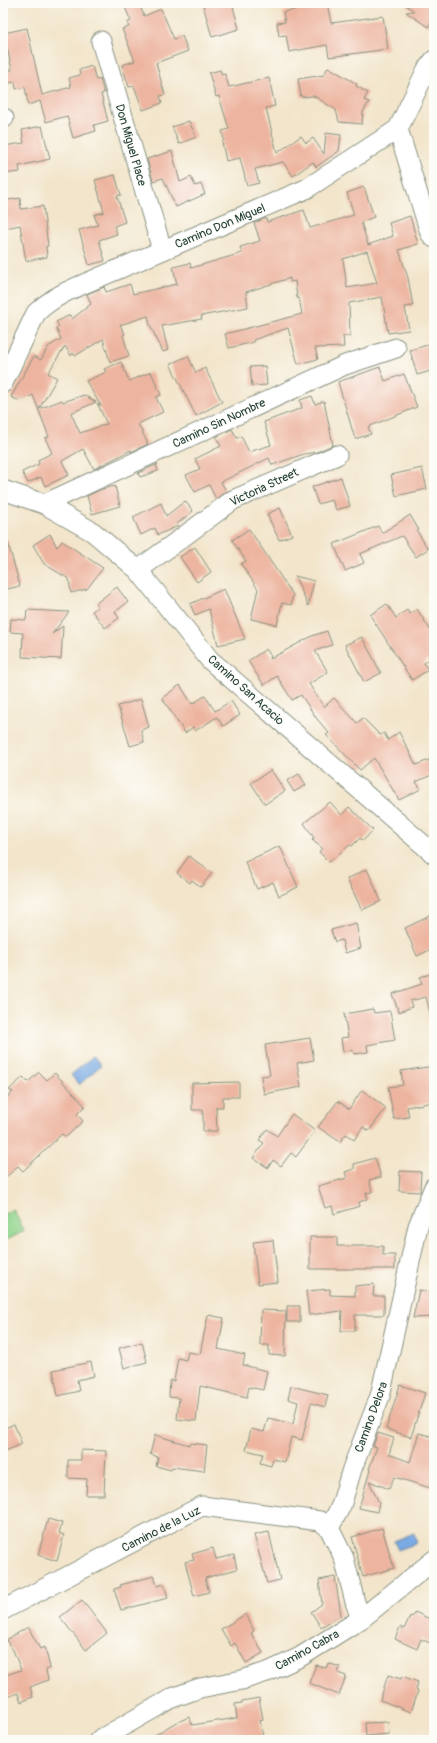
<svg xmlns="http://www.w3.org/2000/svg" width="437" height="1743" font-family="Pangolin,sans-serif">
	<rect width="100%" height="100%" fill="#fdfcf7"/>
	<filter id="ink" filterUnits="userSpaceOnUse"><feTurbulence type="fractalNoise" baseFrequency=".025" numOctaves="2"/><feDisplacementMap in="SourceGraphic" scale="8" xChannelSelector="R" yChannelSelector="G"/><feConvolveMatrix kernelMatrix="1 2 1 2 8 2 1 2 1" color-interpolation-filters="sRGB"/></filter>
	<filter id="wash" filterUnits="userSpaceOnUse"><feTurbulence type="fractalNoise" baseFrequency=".012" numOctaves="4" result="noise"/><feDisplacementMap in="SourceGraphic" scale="16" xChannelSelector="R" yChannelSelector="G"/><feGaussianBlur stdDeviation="0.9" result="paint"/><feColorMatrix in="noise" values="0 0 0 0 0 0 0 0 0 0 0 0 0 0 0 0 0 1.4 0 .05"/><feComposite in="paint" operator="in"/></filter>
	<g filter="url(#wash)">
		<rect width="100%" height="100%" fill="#f2e5cb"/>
		<path fill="#93d68e" stroke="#598a61" d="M13,1209L24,1231L3,1242V1215Z"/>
		<path fill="#7aaae4" stroke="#4c748c" d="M93,1056L101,1065L79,1085L71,1075Z
			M414,1533L417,1543L398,1550L394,1541Z"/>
		<g id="blocks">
			<path fill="#edb5a0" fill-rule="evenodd" d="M123,3H139L144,16L161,9L174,39L182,36L188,51L156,63L165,95L160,96L162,103L143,110L134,86L129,87L122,65L135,61L122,29L129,27L127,23L131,21Z
				M210,3H232L239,29L212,37L203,5Z
				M313,3H327L331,23L383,16L388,49L329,57L327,45L289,52L286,35L279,36L277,23L285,22L283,12L314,6Z
				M403,3H434V24L431,22L428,27L406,12L414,11Z
				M27,28L42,95L71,87L69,78L80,75L79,70L92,66L96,80L100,79L104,93L101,94L108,121L94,125L96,131L73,138L67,116L46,122L40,101L28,105L25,87L16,89L15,82L3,84V72L12,70L4,33Z
				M328,67L357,84L356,86L368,93L364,100L369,102L363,112L362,124L339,122L336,110L314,96L301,97L298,79L324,75Z
				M220,70L222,75L225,74L229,87L269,78L275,106L266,108L277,153L301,136L306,143L313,138L324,154L326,133L341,135L339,151L316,167L313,162L293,176L283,162L255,169L259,183L247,186L240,158L226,161L222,142L224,140L222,131L229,129L219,96L216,97L209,73Z
				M189,121L196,137L179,144L172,127Z
				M42,126L50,159L19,166L20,172L3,174V146L24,143L22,130Z
				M172,151L180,182L191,177L195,186L201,184L205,194L176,207L163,178L153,181L147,159Z
				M115,175L121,195L117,196L125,222L114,226L117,234L99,240L105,261L89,265L79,230L98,225L94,215L104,212L95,180Z
				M364,187L374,217L361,222L368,245L393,236L389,223L410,216L418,244L399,250L408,278L413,306L405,307L409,330L388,333L382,297L349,303L350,336H343L344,347L315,348L318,359L298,364L288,328L253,340L254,342L229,348L225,334L302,314L299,298H297L295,281L290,282V278L246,292L248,307L201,316L202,319L162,326L168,350L163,352L150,325L148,316L120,325L125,334L123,335L129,356L110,362L103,339L75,356L73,353L71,356L65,346L48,373L57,378L39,409L62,400L63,402L84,395L96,402L71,413L80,433L107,424L97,403L101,406L86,381L106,372L104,369L121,362L129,381L151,372L161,395L156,397L163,412L138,424L148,444L131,452V450L94,469L83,449L62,461L69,475L45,486L41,477L28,483L22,472L39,464L38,460L52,453L45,438L49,437L33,395L20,401L11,397L34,356L41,360L48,347L61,339L56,328L59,326L56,322L70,315L72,319L91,304L87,294L104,287L106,292L130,284L133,294L177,284L173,267L190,263L191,268L242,253L240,247L260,241L254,223L266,218L267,222L304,210L310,228L354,215L347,193ZM367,251L377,283L347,288L343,259Z
				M20,198L21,209L43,206L48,246H46L47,257L26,261L20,225L6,228L3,201Z
				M434,343V370L417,375L410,350Z
				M188,356L196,373L205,368L222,402L196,416L170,364Z
				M265,366L267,385L252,386L250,367Z
				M380,367L385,381L404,374L417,407L368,427L371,434L355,439L338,382Z
				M312,396L315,404L324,401L333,445L317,452L304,454L272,465L269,458L221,482L226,491L216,499L209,485L195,492L186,475L200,469L195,459L221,446L216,437L232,429L237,438L241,436L249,452L271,445L264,422L302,408L300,400Z
				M158,464L156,465L158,471L140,477L138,473Z
				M422,468L427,489L396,496L391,475Z
				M341,477L350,506L336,510L332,500L318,504L312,487Z
				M115,486L120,506L92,514L87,496L102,489Z
				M185,501L193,511L177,524L178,526L158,535L155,528L141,535L133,517L161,503L166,516Z
				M280,508L292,535L279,540L267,514Z
				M410,515L419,530L417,531L428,549L416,557L402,536L360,554L364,563L345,571L334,544L378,526L382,533Z
				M249,529L293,595L291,605L282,603L277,625L251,619L258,589L241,564L246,561L232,540Z
				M50,534L57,547L62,541L103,568L87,589L71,593L69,579L44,564L33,545Z
				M7,539L20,586L3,590V540Z
				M195,547L211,572L197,582L180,557Z
				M295,576L314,581L308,606Z
				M117,587L128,602L115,612L119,618L105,628L92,611L98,607L96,603Z
				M224,589L245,639L218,645L209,609L195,615L190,604Z
				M387,604L396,618L407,610L410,614L417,609L434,636V656L424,663L428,670L412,680L370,615Z
				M27,610L69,612L52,634L63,626L61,659L22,657L23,633L10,632L11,619L26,620Z
				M327,631L332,645L315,651L328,672L309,684L324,707L334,698L357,723L363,718L380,735L384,733L388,740L399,732L416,765L434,758V774L416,782L421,789L399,800L374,758L360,770L326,735L329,733L317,719L301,695L292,700L277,676L264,685L248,661L266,649L271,656L270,659L312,636Z
				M362,637L381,673L364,682L345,645Z
				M180,685L192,704L205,696L215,711L231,701L240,715L223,726L217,717L195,731L193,727L185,733L162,698Z
				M141,699L149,727L141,730L144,742L130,746L118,706Z
				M271,770L285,791L265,804L251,783Z
				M299,774L306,785L294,792L287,781Z
				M330,802L342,815L349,807L373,830L363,841L360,838L352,846L350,845L329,862L319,852L322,848L312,840L314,838L304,823Z
				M280,846L298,887L279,896L273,882L257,889L245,862Z
				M189,856L212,873L201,887L192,880L190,883L177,873Z
				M367,869L381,901L362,910L347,879Z
				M434,914V948L417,956L405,928Z
				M356,923L361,948L345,953L342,940L335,942L331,930Z
				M434,973V1012L430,1013L426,997L410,1001L412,1007L399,1012L392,994L422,984L420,977Z
				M373,1009L374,1013L390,1011L395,1040L367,1045L368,1052L354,1054L353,1050L343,1052L341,1038L348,1037L344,1014Z
				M310,1038L314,1060L297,1063L301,1087L264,1094L261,1076L270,1075L265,1045Z
				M434,1066V1102L407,1107L409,1117L394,1119L388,1087L403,1085L401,1071Z
				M39,1072L47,1080L55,1073L85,1106L77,1114L83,1121L66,1137L62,1134L23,1171L18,1166L3,1180V1101L13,1092L9,1090L23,1077L28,1082Z
				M239,1082V1097H223V1107H216L217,1131H203V1110H192V1083Z
				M362,1090L386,1108L369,1131L363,1127L354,1140L346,1134L340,1142L318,1127L338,1101L349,1109Z
				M292,1114L315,1131L296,1157L291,1153L281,1166L273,1160L268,1168L253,1158L264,1143L259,1140L267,1129L277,1136Z
				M375,1158L381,1177L369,1180L372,1192L366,1193L368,1199L359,1202L360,1206L334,1214L332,1206L325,1208L318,1186L347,1178L345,1172L354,1169V1164Z
				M400,1171L421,1172L420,1192L399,1191Z
				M310,1237H337V1246H383V1255H395V1269H310Z
				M273,1240L278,1282L258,1284L253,1242Z
				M374,1284L373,1296H384V1315H355V1331H341L342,1311L309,1315L306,1291L330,1289V1295L355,1296V1286Z
				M419,1290L434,1293V1317L413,1318Z
				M287,1306H300V1322H287Z
				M261,1310L286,1311L285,1356L269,1355V1345H260Z
				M208,1315L224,1318L218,1349L245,1355L243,1365L267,1371L263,1390L249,1387L247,1397L200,1386L196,1421L177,1419L179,1398L169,1397L170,1380L174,1381L178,1358L186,1360L188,1352L200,1354Z
				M142,1342L147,1362L124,1368L119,1348Z
				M91,1362L94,1376L77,1380L79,1391L58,1396L53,1370Z
				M400,1385L425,1393L411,1437L386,1429Z
				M291,1386L328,1395L325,1407L311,1403L302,1440L291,1437L285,1462L273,1459L271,1466L260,1463L263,1454L246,1450L251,1429L264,1432L268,1418L293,1424L298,1402L288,1399Z
				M14,1424L22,1444L3,1452V1429Z
				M378,1433L394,1438L389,1454L410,1462L419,1433L434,1437V1489L394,1477L389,1489L369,1481L379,1503L377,1512L359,1508L370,1470L369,1469L377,1447L373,1446Z
				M155,1435L189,1445V1443L207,1445L204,1471L172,1467L171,1470L156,1466L158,1457L150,1454Z
				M81,1450L106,1451L104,1495H86L87,1479L68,1478V1460H81Z
				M48,1519L62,1523L59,1533L64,1535L57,1561L38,1555Z
				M382,1528L394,1568L363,1577L352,1537Z
				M269,1532L280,1580L267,1583L254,1535Z
				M213,1548L216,1559L234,1555L237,1569L205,1578L209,1592L194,1596L185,1562L194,1560L192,1554Z
				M154,1576L157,1586L164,1584L168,1598L121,1610L114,1589L121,1587L120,1585Z
				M335,1577L341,1615L321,1627L311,1612L322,1604L319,1580Z
				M82,1600L107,1633L86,1650L60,1617Z
				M415,1612L434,1621V1645L421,1639L417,1649L395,1639L400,1627L404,1629L410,1616L412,1617Z
				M246,1614L254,1631L251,1633L263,1653L246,1663L235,1643L231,1646L221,1629Z
				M28,1627L40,1649L45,1647L50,1668L46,1670L48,1680L30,1687L33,1697L21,1702L18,1693L3,1699V1676L21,1670L13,1650L6,1640Z
				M328,1663L340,1667L338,1673L346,1676L339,1695L309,1683L316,1665L326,1668Z
				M388,1675L401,1679L402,1676L418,1682L416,1690L418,1691L411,1712L380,1700Z
				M259,1698L263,1719L260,1720L263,1737L242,1740H147L171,1725L189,1717L192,1725L237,1718L235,1704L242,1703V1701Z
				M388,1722L389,1734L366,1736L365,1723Z"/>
		</g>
	</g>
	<g filter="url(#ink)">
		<use href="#blocks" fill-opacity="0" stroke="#889180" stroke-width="1"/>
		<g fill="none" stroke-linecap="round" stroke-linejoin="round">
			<defs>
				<path id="minor" d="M101,41L162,250
					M3,118H4
					M398,129L430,233L434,238
					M3,383L36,313C49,300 62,293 79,286L306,189L398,129L427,69L434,60
					M3,490L44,504L93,532L138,570L210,660L434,854
					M44,504L345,365L396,348
					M138,570L233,500L337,455
					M3,1610L202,1506L320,1521L329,1528
					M361,1619L355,1602L344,1558L329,1528L341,1506L352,1469L380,1396L418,1226L434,1187
					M99,1740L172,1698L200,1688L242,1680L270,1671L300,1657L361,1619L434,1560"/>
			</defs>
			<use href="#minor" stroke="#889180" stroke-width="21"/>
			<use href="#minor" stroke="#fff" stroke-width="19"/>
		</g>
	</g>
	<g text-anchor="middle" stroke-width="3" stroke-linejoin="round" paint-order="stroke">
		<g font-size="12" fill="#1f3d34" stroke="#fdfcf7">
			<text transform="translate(131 145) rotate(74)" y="4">Don Miguel Place</text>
			<text transform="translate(220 226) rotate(-23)" y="4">Camino Don Miguel</text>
			<text transform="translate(219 423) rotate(-25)" y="4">Camino Sin Nombre</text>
			<text transform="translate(264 487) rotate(-25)" y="4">Victoria Street</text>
			<text transform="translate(246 690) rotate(42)" y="4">Camino San Acacio</text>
			<text transform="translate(371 1417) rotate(-70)" y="4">Camino Delora</text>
			<text transform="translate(161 1529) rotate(-27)" y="4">Camino de la Luz</text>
			<text transform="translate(307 1650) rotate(-29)" y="4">Camino Cabra</text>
		</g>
	</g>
	<rect width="437" height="1743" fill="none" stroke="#fdfcf7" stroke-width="16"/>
</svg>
